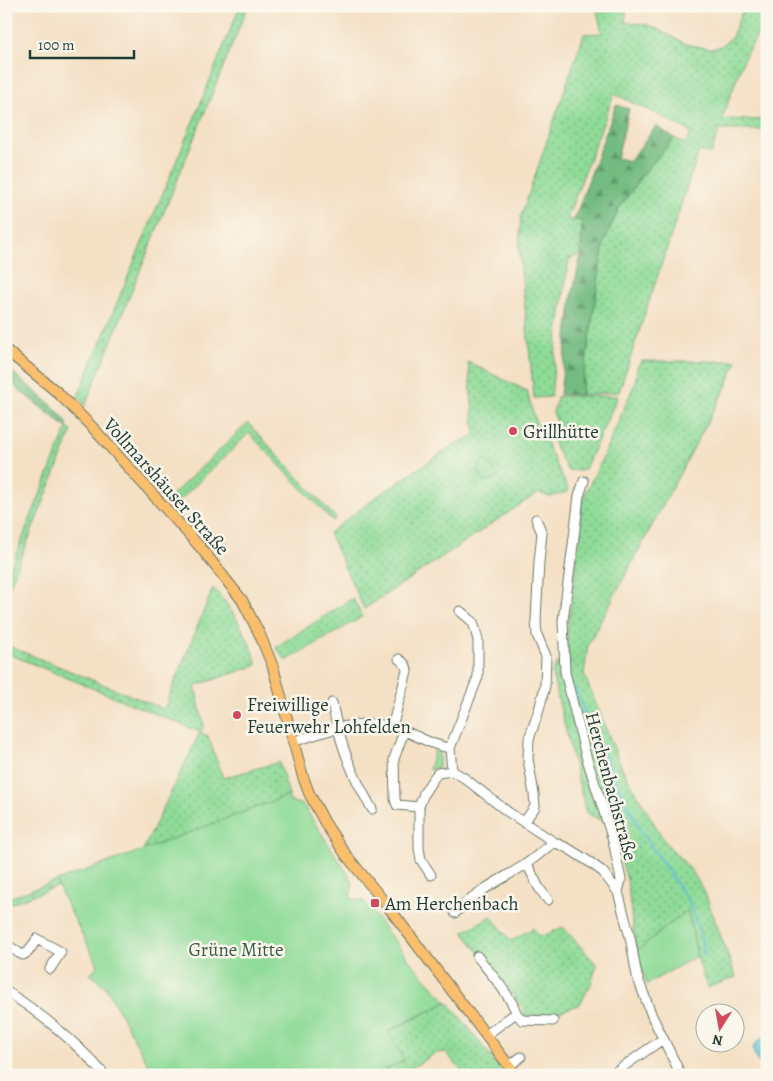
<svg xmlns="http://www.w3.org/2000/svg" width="773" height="1081" font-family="Alegreya,serif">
	<defs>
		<pattern id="grass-dots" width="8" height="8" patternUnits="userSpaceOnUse" patternTransform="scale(1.25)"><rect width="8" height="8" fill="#8fdb98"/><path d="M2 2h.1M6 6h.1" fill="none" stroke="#74b37d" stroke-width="1.8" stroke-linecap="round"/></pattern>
		<pattern id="forest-firs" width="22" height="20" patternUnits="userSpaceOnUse" patternTransform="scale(1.25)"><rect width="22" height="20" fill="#73bb80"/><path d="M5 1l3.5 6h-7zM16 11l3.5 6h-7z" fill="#5e996a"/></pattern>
	</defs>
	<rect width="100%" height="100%" fill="#fbf7ec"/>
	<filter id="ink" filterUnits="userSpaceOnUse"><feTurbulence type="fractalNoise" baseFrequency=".02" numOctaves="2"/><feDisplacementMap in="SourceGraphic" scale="10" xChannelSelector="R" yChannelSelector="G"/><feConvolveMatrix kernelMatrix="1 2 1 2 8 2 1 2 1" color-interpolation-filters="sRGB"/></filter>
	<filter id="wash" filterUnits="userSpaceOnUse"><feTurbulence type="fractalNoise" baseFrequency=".0096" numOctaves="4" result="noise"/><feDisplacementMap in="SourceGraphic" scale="20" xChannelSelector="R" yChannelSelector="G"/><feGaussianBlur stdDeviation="1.12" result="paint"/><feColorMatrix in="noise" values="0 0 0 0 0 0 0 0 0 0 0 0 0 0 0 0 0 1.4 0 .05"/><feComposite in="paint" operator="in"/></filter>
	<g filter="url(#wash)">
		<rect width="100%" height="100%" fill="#f4e0c4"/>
		<path fill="url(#grass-dots)" stroke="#578c66" d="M240,6H248L85,406L78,396L196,114Z
			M596,6H627L625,22L650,25L686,44L711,49L721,46L732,37L744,6H767V19L745,56L722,119L767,120V130H719L711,154L699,151L619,392L581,395L604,242L619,208L641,177L674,138L686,144L691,132L655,113L614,94L567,219L582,221L581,255L569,259L556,347L551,397L534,398L519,249L521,216L584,34L602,33Z
			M641,361H737L724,391L588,645L584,674L622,768L665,842L691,870L705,893L736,977L707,988L697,956L688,911L672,922L636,952L627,880L611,825L586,813L552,674L557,663L568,664L567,634L579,540L582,499L599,466L635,383L637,368Z
			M468,362L527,391L536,423L541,428L550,451L569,491L550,497L539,493L524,502L364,609L329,533L375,498L452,446L475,435Z
			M558,396H618L585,469L581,471L567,470L556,448L549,430L557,423L553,412Z
			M248,423L336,518L333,521L249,433L175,505L169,498Z
			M67,428L72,431L6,595V579Z
			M213,588C231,606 251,640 257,665L195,686L204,726L200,732L208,736L223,778L279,762L289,795L143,850L200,732L6,653V645L164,709Z
			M353,598L362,617L286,661L276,647Z
			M56,881L59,886L6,905V899Z
			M491,916L511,941L533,928L540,937L563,927L597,965L591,984L580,1004L549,1016H525L521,1006L463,932Z
			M447,1002L449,1003L504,1073L502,1075H465L445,1052L436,1053L400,1075H376L404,1060L388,1032Z"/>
		<path fill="url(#forest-firs)" stroke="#497c5a" d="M616,105L629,109L617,158L630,161L656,126L674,138L641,177L619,208L604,242L581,395L560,394L572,296L581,255L582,221L574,220Z
			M6,367L54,407L67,422V428L6,380Z"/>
		<path fill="#8fdb98" stroke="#578c66" d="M485,459L499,477L486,482L477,470Z
			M434,751L439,752V767L429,770Z
			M289,795V801L303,805L353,882L350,898L364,901L410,961L447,1002L388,1031L404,1060L376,1075H154L105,986L90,974L98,965L65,901L56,881L143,850Z
			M688,910L697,956L647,984L636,952L672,922Z"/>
		<path fill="#5abed8" stroke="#3c7e86" d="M764,1037H767V1067H762C753,1053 747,1047 764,1037Z"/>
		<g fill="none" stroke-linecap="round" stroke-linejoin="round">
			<path stroke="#5abed8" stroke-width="2" d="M575,689L613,776L639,828L689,902L700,933L704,955"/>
		</g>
	</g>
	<g filter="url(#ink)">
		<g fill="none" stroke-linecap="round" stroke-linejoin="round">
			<defs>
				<path id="minor" d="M584,481L579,496L573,545L563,620L565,672L586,756L613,840L621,880L618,892L630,937L637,976L652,1016L681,1075
					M332,703C340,744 351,773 372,809
					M392,727L407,671C407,665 404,663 399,659
					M404,731L394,759L395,799L397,805L419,807
					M293,742C326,731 360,717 396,728C414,733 431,746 450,748
					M450,748L452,771L463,777L508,812L554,842L569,849L591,863L603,872L618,892
					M450,748L478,677V640L473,622L460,611
					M524,822L535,807L534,794L528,759L529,739L539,710L545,686L546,656L537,635L536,620L539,562L542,533L536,519
					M527,864L539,888L548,900
					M431,875L421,860L419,848V807L424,793L433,779L438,773L452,771
					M455,913C475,891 502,880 526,864C536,857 545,849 554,842
					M6,944L19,953L23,955L28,952L37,939L61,952L50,969
					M477,956C487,969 513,998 516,1013L486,1035
					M6,991C43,1015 76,1042 105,1075
					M516,1013L522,1020L553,1021
					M509,1066L521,1057
					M611,1075L663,1039"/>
				<path id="major" d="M6,350L57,392L93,428L201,548L242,600L260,635L273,667L303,777L309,793L325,823L346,855L386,904L516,1075"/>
			</defs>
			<use href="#minor" stroke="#6a7666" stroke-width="11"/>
			<use href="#major" stroke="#6a7666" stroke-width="12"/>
			<use href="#minor" stroke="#fff" stroke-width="9"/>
			<use href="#major" stroke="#fabe6d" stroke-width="10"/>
		</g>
	</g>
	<g fill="#d1495b" stroke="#fbf7ec" stroke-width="2">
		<circle cx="513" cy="431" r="5"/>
		<circle cx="237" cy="715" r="5"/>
		<rect x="370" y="898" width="10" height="10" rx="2.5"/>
	</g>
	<g text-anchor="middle" stroke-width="5" stroke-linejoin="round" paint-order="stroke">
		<g font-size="19" fill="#1f3d34" stroke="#fbf7ec" text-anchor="start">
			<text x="523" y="438">Grillhütte</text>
			<text x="247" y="711">Freiwillige<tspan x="247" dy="22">Feuerwehr Lohfelden</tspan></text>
			<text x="385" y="910">Am Herchenbach</text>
		</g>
		<g font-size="19" fill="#1f3d34" stroke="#fbf7ec">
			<text transform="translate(167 486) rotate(48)" y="7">Vollmarshäuser Straße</text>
			<text transform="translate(612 786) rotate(75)" y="7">Herchenbachstraße</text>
		</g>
		<g font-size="19" fill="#355d48" stroke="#fbf7ec">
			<text x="236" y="956">Grüne Mitte</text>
		</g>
	</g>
	<rect width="773" height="1081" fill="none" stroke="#fbf7ec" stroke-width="25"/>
	<g transform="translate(720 1028) rotate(191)"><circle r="24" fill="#fbf7ec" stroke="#a3ada2"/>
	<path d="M0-4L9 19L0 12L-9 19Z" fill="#d1495b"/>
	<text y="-8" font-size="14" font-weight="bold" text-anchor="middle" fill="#1f3d34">N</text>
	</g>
	<path d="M30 50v8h104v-8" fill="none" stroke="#1f3d34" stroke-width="2.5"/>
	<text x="38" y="50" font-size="15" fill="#1f3d34" stroke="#fbf7ec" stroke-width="4" paint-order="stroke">100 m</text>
</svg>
